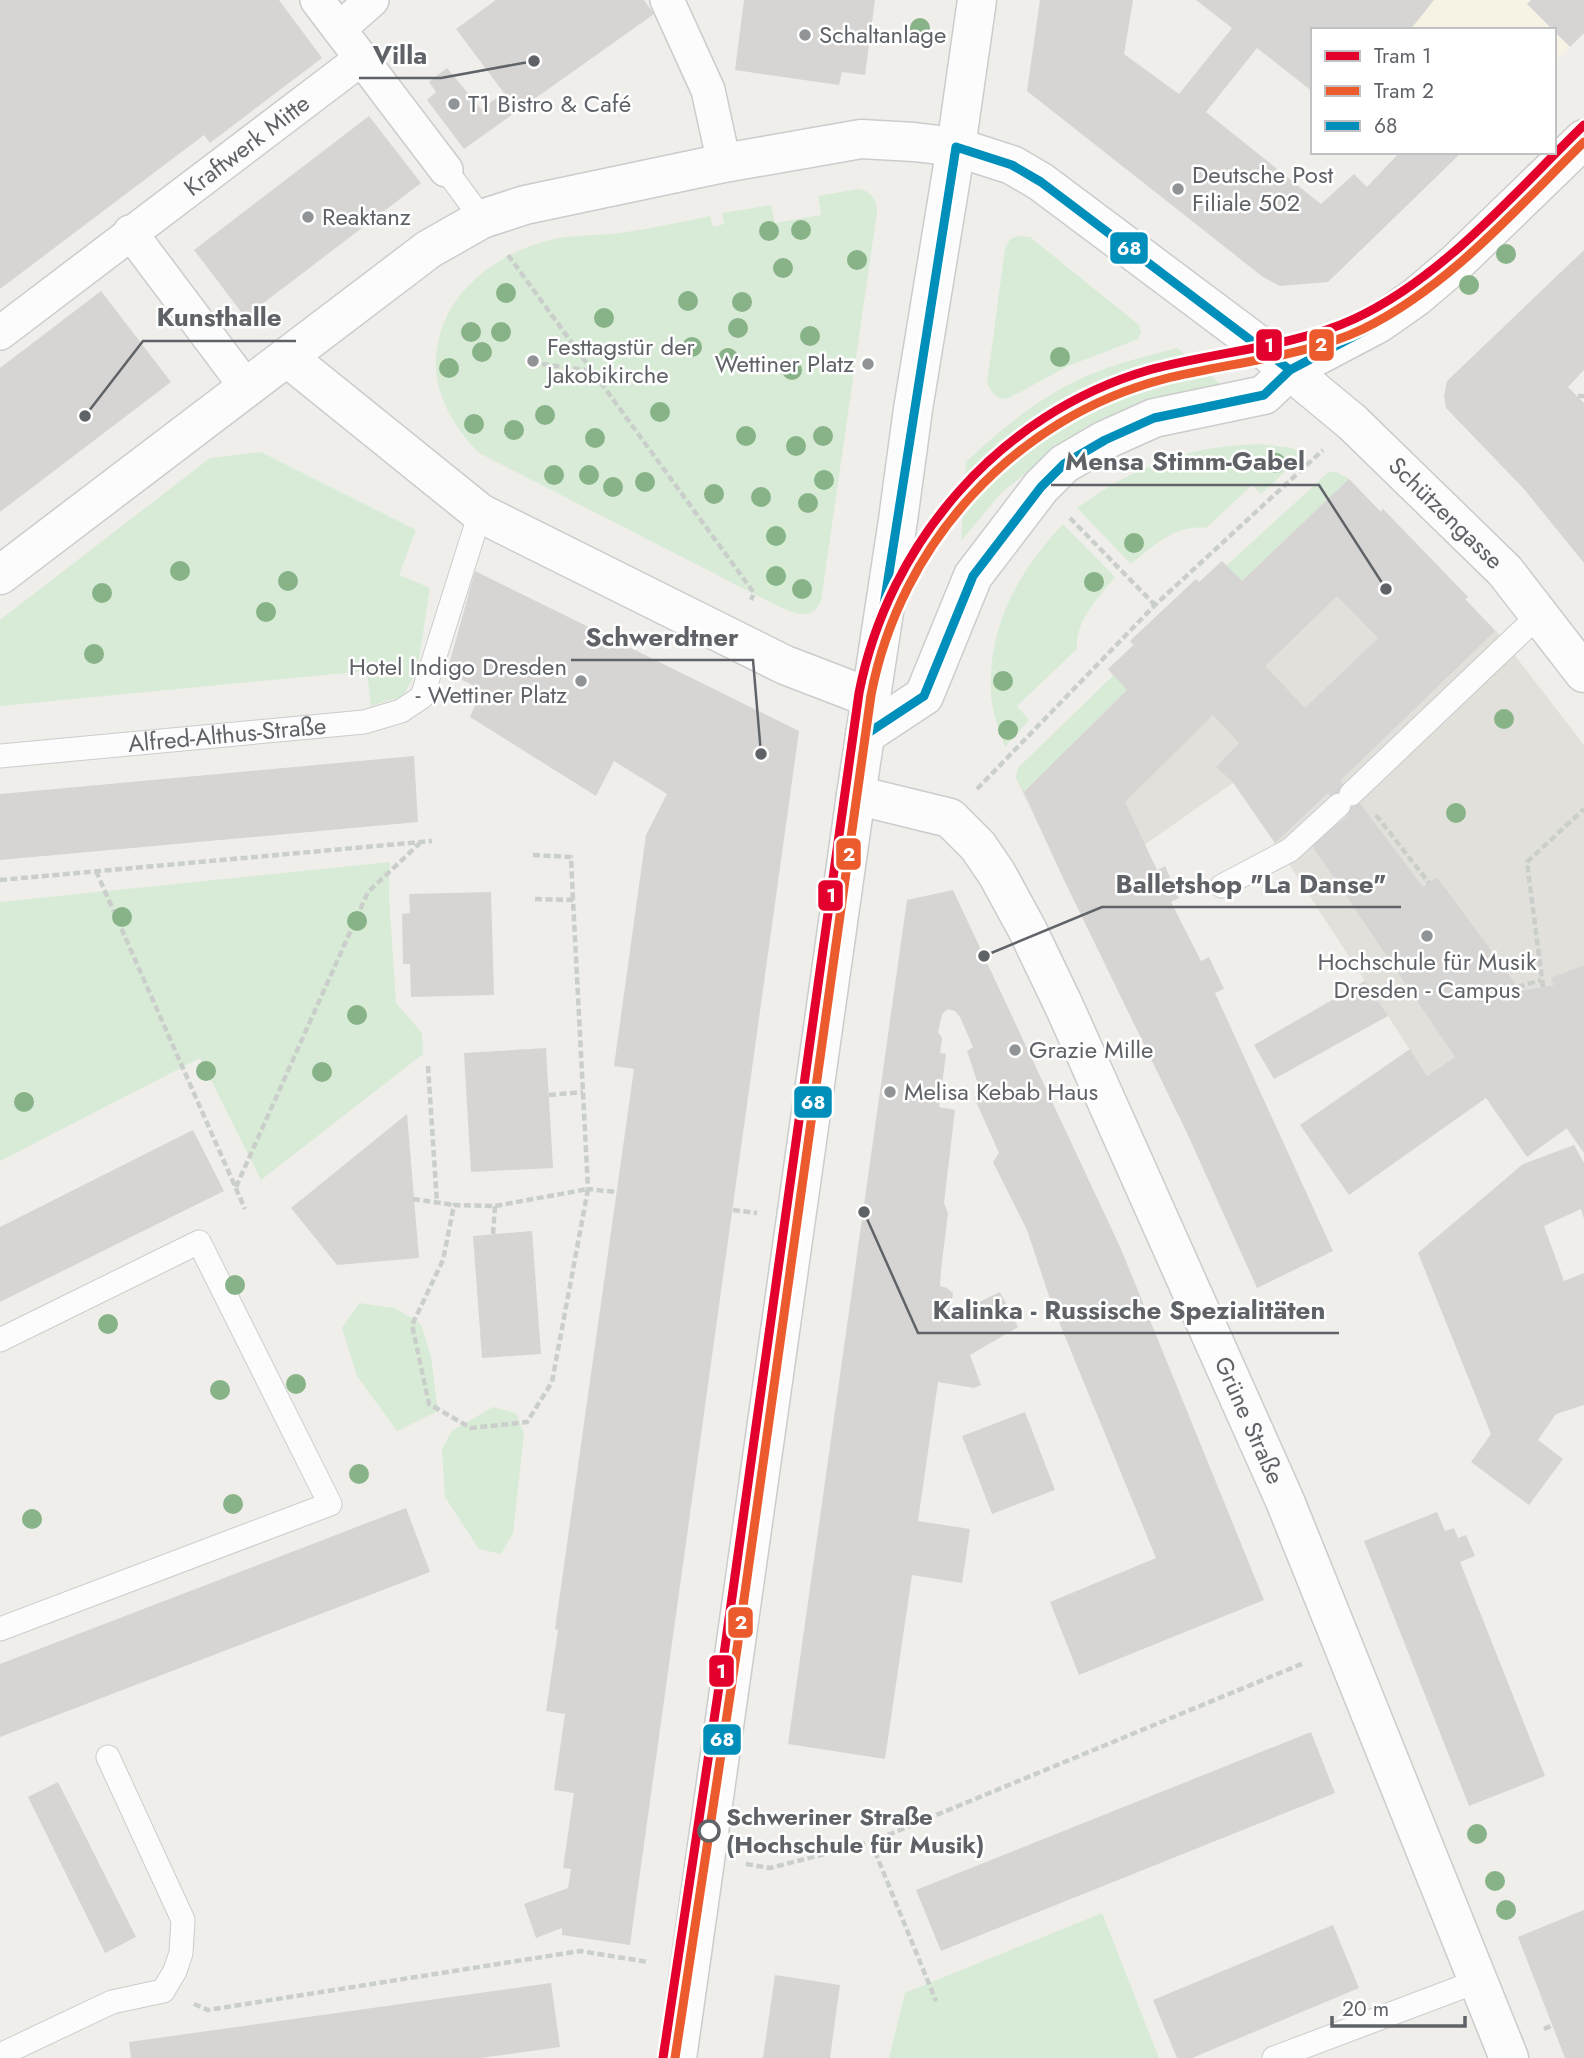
<svg xmlns="http://www.w3.org/2000/svg" width="1584" height="2058" font-family="Jost,sans-serif">
	<rect width="100%" height="100%" fill="#efeeea"/>
	<path fill="#f7f3e4" d="M1275,0H1531L1528,4L1553,30H1313V92L1244,38Z
		M1554,31L1570,47L1554,62Z"/>
	<path fill="#e2e0da" d="M1329,472H1336L1349,479L1380,512L1383,509L1468,597L1465,599L1496,631L1584,745V1153L1496,1030L1427,1076L1275,843L1233,783L1144,845L1065,882L1016,778L1018,768L1113,676L1108,669L1133,645L1130,641L1196,579L1199,582L1227,566Z"/>
	<path fill="#d8ebd6" d="M858,189C871,191 877,199 877,212L821,601C812,623 790,612 774,604L479,453C450,423 429,386 438,343C448,289 500,252 550,240C573,234 597,236 620,233C650,229 680,222 710,216L713,227L724,224L722,213L771,205L775,223L821,215L818,196Z
		M1019,236L1030,237L1139,325L1141,332L1138,339L1068,366L1007,399C996,398 992,394 987,383L1005,249L1010,239Z
		M1177,348L1223,386L1056,449L1001,493L961,541L966,462C1005,425 1048,390 1099,371C1124,361 1151,355 1177,348Z
		M1260,444L1292,448L1303,455L1261,494L1252,485L1206,528C1176,524 1153,546 1131,564L1077,508C1139,464 1184,447 1260,444Z
		M261,452L416,530L399,575L430,588L417,671L403,696L371,706L367,671L0,706V620L210,458Z
		M1329,472H1336L1349,479L1242,581L1226,566Z
		M1063,524L1115,577C1098,599 1075,620 1077,649L1017,706L1029,720L1005,747C999,730 992,712 991,694C988,626 1018,572 1063,524Z
		M1114,675L1127,690L1024,792L1016,778L1018,768Z
		M390,862L389,897L396,1003L422,1033L423,1054L261,1180L200,1058L0,1161V902Z
		M359,1303L395,1308L421,1324L431,1357L438,1411L397,1431L357,1376L342,1328Z
		M493,1407L516,1413L524,1434L513,1533L501,1554L479,1549L445,1497L442,1449L452,1431Z
		M1102,1913L1159,2058H889L905,1993Z"/>
	<path fill="#d6d5d3" fill-rule="evenodd" d="M0,0H279L322,58L210,143L204,135L0,289Z
		M496,0H644L654,14L464,149L427,100L436,92L429,82L447,68L481,109L504,93L456,29Z
		M744,0H875L865,75L842,72L839,85L735,70Z
		M1040,0H1133L1124,54L1179,94L1232,28L1196,0H1434L1410,30H1313V92L1257,48L1206,112L1321,204L1354,174L1367,187L1400,152H1462L1328,282L1280,286L1263,277L1027,91Z
		M1531,0H1584V33L1570,47L1527,4Z
		M369,116L421,183L245,317L194,250Z
		M1584,250V370L1568,387L1584,403V563L1524,489L1446,408L1444,396L1447,381Z
		M101,291L171,382L0,512V368Z
		M1349,479L1381,512L1383,509L1468,597L1465,599L1495,631L1340,781L1362,806L1423,887L1437,877L1521,991L1554,985L1551,978L1584,965V1153L1567,1128L1527,1157L1486,1098L1349,1195L1300,1125L1410,1049L1427,1076L1455,1057L1311,844L1348,816L1328,793L1275,843L1233,782L1216,767L1239,743L1213,715L1125,802L1157,870L1165,866L1179,898L1171,902L1201,961L1209,957L1224,989L1215,993L1333,1251L1257,1288L1187,1133L1065,882L1024,792L1127,690L1108,669L1134,645L1130,641L1196,579L1199,582L1222,561L1242,581ZM1337,596L1378,638L1305,708L1265,666Z
		M475,571L799,731L630,1945L562,1935V1928L536,1938L524,1904L568,1888L571,1869L563,1868L574,1793L554,1790L565,1714L546,1711L558,1630L555,1629L634,1069L614,1066L646,835L667,794L614,761L596,796L470,717L482,690L447,672Z
		M414,756L418,822L0,860V794Z
		M953,890L1121,1249L1264,1600L1079,1675L1050,1602L1156,1558L1052,1305L1027,1230L993,1162L999,1153L974,1097L981,1093L967,1051L973,1047L960,1017L955,1011L948,1009L942,1014L938,1032L942,1038L940,1053L946,1054L939,1107L955,1110L944,1203L948,1213L941,1270L940,1286L947,1288L953,1293L950,1311L947,1317L1000,1292L1018,1327L970,1355L981,1385L974,1388L938,1382L918,1521L970,1529L962,1583L912,1575L885,1759L788,1744L907,900Z
		M491,892L494,995L411,997L410,964H403L402,914L410,913L409,894Z
		M1365,981L1388,1016L1274,1079L1254,1045Z
		M546,1048L553,1168L471,1172L464,1053Z
		M407,1114L419,1258L337,1265L291,1208Z
		M193,1130L224,1191L0,1302V1227Z
		M1574,1145L1584,1163V1219L1581,1209L1544,1226L1564,1281L1584,1273V1405L1556,1414L1538,1440L1563,1459L1529,1505L1471,1462L1491,1434L1418,1253L1523,1164Z
		M532,1231L541,1354L482,1358L473,1236Z
		M1025,1412L1055,1490L992,1514L962,1436Z
		M406,1508L430,1572L0,1737V1664Z
		M1437,1512L1445,1531L1454,1528L1458,1538L1466,1535L1475,1556L1460,1562L1545,1776L1469,1806L1364,1541Z
		M1311,1732L1335,1793L941,1951L916,1890Z
		M58,1782L136,1937L105,1953L28,1797Z
		M1584,1910V2058H1565L1518,1937Z
		M1333,1925L1359,1988L1192,2058H1177L1153,2000Z
		M775,1975L840,1985L830,2058H763Z
		M551,1983L560,2047L480,2058H131L129,2042Z"/>
	<g fill="none" stroke-linecap="round" stroke-linejoin="round">
		<defs>
			<g id="service">
				<path d="M446,170L482,219"/>
				<path id="s1" d="M0,756L364,722L401,711L422,697L480,513"/>
				<path d="M1351,794L1539,615"/>
				<path d="M1222,886L1290,850L1339,805"/>
				<path d="M0,1340L199,1242L330,1504L0,1629"/>
				<path d="M0,2055L112,2002L163,1991L175,1971L181,1953L183,1920L108,1757"/>
				<path d="M1274,2058L1478,1981"/>
			</g>
			<g id="pedestrian">
				<path d="M317,0L446,170"/>
				<path d="M667,0L708,90L724,163"/>
				<path d="M339,29L372,0"/>
				<path d="M130,232L247,388"/>
				<path id="s2" d="M0,333L361,59"/>
			</g>
			<g id="minor">
				<path d="M288,358L480,513L785,665L871,698"/>
				<path id="s3" d="M0,575L429,249L482,219L525,205L724,163L861,139L914,142L956,147L1012,165L1041,182L1260,346L1352,422L1505,571L1584,673"/>
				<path d="M865,735L924,696L973,576L1041,487L1064,464L1105,440L1154,418L1264,395L1290,370L1379,323L1416,297L1456,263L1584,139"/>
				<path id="s4" d="M856,795L950,818L978,846L997,874L1027,929L1064,1006L1285,1501L1509,2058"/>
			</g>
			<path id="tertiary" d="M677,2058L856,795L898,520L913,409L956,147L977,0"/>
		</defs>
		<use href="#service" stroke="#cbcccc" stroke-width="25"/>
		<use href="#pedestrian" stroke="#cbcccc" stroke-width="36"/>
		<use href="#minor" stroke="#cbcccc" stroke-width="41"/>
		<use href="#tertiary" stroke="#cbcccc" stroke-width="41"/>
		<path stroke="#cacfcc" stroke-width="4.5" stroke-dasharray="7 3.5" stroke-linecap="butt" d="M508,255L754,593L751,600
			M542,364L593,371
			M1578,396H1584
			M1070,518L1155,605
			M977,789L1155,605L1323,450
			M1376,815L1429,883
			M533,855L571,857L573,900
			M96,871L245,1209
			M0,880L432,841
			M535,899L573,900L588,1189L616,1192
			M1518,987L1541,980
			M1543,987L1527,862L1584,809
			M428,1066L437,1203
			M549,1095L583,1092
			M236,1187L368,892L420,843
			M588,1189L552,1382L527,1422L471,1428L429,1404L412,1325L443,1260L454,1205L495,1206Z
			M413,1199L454,1205
			M733,1210L757,1213
			M493,1234L495,1206
			M871,1842L936,2001
			M746,1864L770,1868L871,1842L1304,1663
			M194,2004L208,2010L580,1951L648,1962
			M1544,2029L1553,2025"/>
		<use href="#service" stroke="#fdfcfc" stroke-width="23"/>
		<use href="#pedestrian" stroke="#fdfcfc" stroke-width="33"/>
		<use href="#minor" stroke="#fdfcfc" stroke-width="38"/>
		<use href="#tertiary" stroke="#fdfcfc" stroke-width="38"/>
		<defs>
			<path id="bus-1" d="M956,147L1012,165L1041,182L1290,370
				M865,735L924,696L973,576L1041,487L1064,464L1105,440L1154,418L1264,395L1290,370L1379,323L1416,297L1456,263L1584,139
				M677,2058L881,624L956,147"/>
		</defs>
		<use href="#bus-1" stroke="#fff" stroke-width="14"/>
		<use href="#bus-1" stroke="#008fba" stroke-width="9"/>
		<defs>
			<path id="tram-1" d="M663,2058L725,1647L859,693C888,543 1000,413 1149,370C1213,352 1294,347 1354,319C1443,278 1515,192 1584,125"/>
			<path id="tram-2" d="M675,2058L737,1649L871,695C900,544 1014,418 1164,379C1227,363 1305,357 1363,329C1450,286 1516,209 1584,142"/>
		</defs>
		<use href="#tram-1" stroke="#fff" stroke-width="14"/>
		<use href="#tram-2" stroke="#fff" stroke-width="14"/>
		<use href="#tram-1" stroke="#e4002c" stroke-width="9"/>
		<use href="#tram-2" stroke="#eb5b2d" stroke-width="9"/>
	</g>
	<g fill="#88b388">
		<circle cx="920" cy="28" r="10"/>
		<circle cx="801" cy="230" r="10"/>
		<circle cx="769" cy="231" r="10"/>
		<circle cx="1506" cy="254" r="10"/>
		<circle cx="857" cy="260" r="10"/>
		<circle cx="783" cy="268" r="10"/>
		<circle cx="1469" cy="285" r="10"/>
		<circle cx="506" cy="293" r="10"/>
		<circle cx="688" cy="301" r="10"/>
		<circle cx="742" cy="302" r="10"/>
		<circle cx="604" cy="318" r="10"/>
		<circle cx="738" cy="328" r="10"/>
		<circle cx="471" cy="332" r="10"/>
		<circle cx="501" cy="332" r="10"/>
		<circle cx="810" cy="336" r="10"/>
		<circle cx="692" cy="347" r="10"/>
		<circle cx="482" cy="352" r="10"/>
		<circle cx="1060" cy="357" r="10"/>
		<circle cx="728" cy="358" r="10"/>
		<circle cx="449" cy="368" r="10"/>
		<circle cx="792" cy="370" r="10"/>
		<circle cx="660" cy="412" r="10"/>
		<circle cx="545" cy="415" r="10"/>
		<circle cx="474" cy="424" r="10"/>
		<circle cx="514" cy="430" r="10"/>
		<circle cx="746" cy="436" r="10"/>
		<circle cx="823" cy="436" r="10"/>
		<circle cx="595" cy="438" r="10"/>
		<circle cx="796" cy="446" r="10"/>
		<circle cx="1276" cy="463" r="10"/>
		<circle cx="554" cy="475" r="10"/>
		<circle cx="589" cy="475" r="10"/>
		<circle cx="824" cy="480" r="10"/>
		<circle cx="645" cy="482" r="10"/>
		<circle cx="613" cy="487" r="10"/>
		<circle cx="714" cy="494" r="10"/>
		<circle cx="761" cy="497" r="10"/>
		<circle cx="808" cy="503" r="10"/>
		<circle cx="776" cy="536" r="10"/>
		<circle cx="1134" cy="543" r="10"/>
		<circle cx="180" cy="571" r="10"/>
		<circle cx="776" cy="576" r="10"/>
		<circle cx="288" cy="581" r="10"/>
		<circle cx="1094" cy="582" r="10"/>
		<circle cx="802" cy="589" r="10"/>
		<circle cx="102" cy="593" r="10"/>
		<circle cx="266" cy="612" r="10"/>
		<circle cx="94" cy="654" r="10"/>
		<circle cx="1003" cy="681" r="10"/>
		<circle cx="1504" cy="719" r="10"/>
		<circle cx="1008" cy="730" r="10"/>
		<circle cx="1456" cy="813" r="10"/>
		<circle cx="122" cy="917" r="10"/>
		<circle cx="357" cy="921" r="10"/>
		<circle cx="357" cy="1015" r="10"/>
		<circle cx="206" cy="1071" r="10"/>
		<circle cx="322" cy="1072" r="10"/>
		<circle cx="24" cy="1102" r="10"/>
		<circle cx="235" cy="1285" r="10"/>
		<circle cx="108" cy="1324" r="10"/>
		<circle cx="296" cy="1384" r="10"/>
		<circle cx="220" cy="1390" r="10"/>
		<circle cx="359" cy="1474" r="10"/>
		<circle cx="233" cy="1504" r="10"/>
		<circle cx="32" cy="1519" r="10"/>
		<circle cx="1477" cy="1834" r="10"/>
		<circle cx="1495" cy="1881" r="10"/>
		<circle cx="1506" cy="1910" r="10"/>
	</g>
	<g fill="#919496" stroke="#fff" stroke-width="2.5">
		<circle cx="805" cy="35" r="7"/>
		<circle cx="454" cy="104" r="7"/>
		<circle cx="1178" cy="189" r="7"/>
		<circle cx="308" cy="217" r="7"/>
		<circle cx="533" cy="361" r="7"/>
		<circle cx="868" cy="364" r="7"/>
		<circle cx="581" cy="681" r="7"/>
		<circle cx="1427" cy="936" r="7"/>
		<circle cx="1015" cy="1050" r="7"/>
		<circle cx="890" cy="1092" r="7"/>
	</g>
	<circle fill="#fff" stroke="#5f6368" stroke-width="3.5" cx="709" cy="1831" r="10"/>
	<g text-anchor="middle" stroke-width="5" stroke-linejoin="round" paint-order="stroke">
		<g font-size="24" fill="#5f6368" stroke="#fff" text-anchor="start">
			<text x="819" y="43">Schaltanlage</text>
			<text x="468" y="112">T1 Bistro &amp; Café</text>
			<text x="1192" y="183">Deutsche Post<tspan x="1192" dy="28">Filiale 502</tspan></text>
			<text x="322" y="225">Reaktanz</text>
			<text x="547" y="355">Festtagstür der<tspan x="547" dy="28">Jakobikirche</tspan></text>
			<text x="854" y="372" text-anchor="end">Wettiner Platz</text>
			<text x="567" y="675" text-anchor="end">Hotel Indigo Dresden<tspan x="567" dy="28">- Wettiner Platz</tspan></text>
			<text x="1427" y="970" text-anchor="middle">Hochschule für Musik<tspan x="1427" dy="28">Dresden - Campus</tspan></text>
			<text x="1029" y="1058">Grazie Mille</text>
			<text x="904" y="1100">Melisa Kebab Haus</text>
		</g>
		<g font-size="24" fill="#5f6368" stroke="#fff">
			<text dy="8" stroke="none"><textPath href="#s2" startOffset="310">Kraftwerk Mitte</textPath></text>
			<text dy="8" stroke="none"><textPath href="#s3" startOffset="1699">Schützengasse</textPath></text>
			<text dy="8" stroke="none"><textPath href="#s1" startOffset="228">Alfred-Althus-Straße</textPath></text>
			<text dy="8" stroke="none"><textPath href="#s4" startOffset="772">Grüne Straße</textPath></text>
		</g>
		<g font-size="24" font-weight="bold" fill="#5f6368" stroke="#fff" text-anchor="start">
			<text x="726" y="1825">Schweriner Straße<tspan x="726" dy="28">(Hochschule für Musik)</tspan></text>
		</g>
	</g>
	<path fill="none" stroke="#5f6368" stroke-width="2.5" d="M534 61L441 78H359M85 416L143 341H296M1386 589L1319 485H1051M761 754L753 660H571M984 956L1102 907H1401M864 1212L918 1333H1339"/>
	<g fill="#5f6368" stroke="#fff" stroke-width="2.5">
		<circle cx="534" cy="61" r="7"/>
		<circle cx="85" cy="416" r="7"/>
		<circle cx="1386" cy="589" r="7"/>
		<circle cx="761" cy="754" r="7"/>
		<circle cx="984" cy="956" r="7"/>
		<circle cx="864" cy="1212" r="7"/>
	</g>
	<g font-size="26" text-anchor="middle" font-weight="bold" fill="#5f6368" stroke="#fff" stroke-width="5" stroke-linejoin="round" paint-order="stroke">
		<text x="400" y="64">Villa</text>
		<text x="219" y="326">Kunsthalle</text>
		<text x="1185" y="470">Mensa Stimm-Gabel</text>
		<text x="662" y="646">Schwerdtner</text>
		<text x="1251" y="893">Balletshop "La Danse"</text>
		<text x="1129" y="1319">Kalinka - Russische Spezialitäten</text>
	</g>
	<g stroke="#fff" stroke-width="2.5">
		<rect x="1109" y="231" width="40" height="34" rx="7" fill="#008fba"/>
		<rect x="1308" y="328" width="27" height="34" rx="7" fill="#eb5b2d"/>
		<rect x="1255" y="328" width="28" height="34" rx="7" fill="#e4002c"/>
		<rect x="835" y="837" width="27" height="34" rx="7" fill="#eb5b2d"/>
		<rect x="817" y="879" width="27" height="33" rx="7" fill="#e4002c"/>
		<rect x="793" y="1085" width="40" height="34" rx="7" fill="#008fba"/>
		<rect x="727" y="1606" width="27" height="33" rx="7" fill="#eb5b2d"/>
		<rect x="708" y="1654" width="27" height="34" rx="7" fill="#e4002c"/>
		<rect x="702" y="1723" width="40" height="33" rx="7" fill="#008fba"/>
	</g>
	<g font-size="19" text-anchor="middle" font-weight="bold" fill="#fff">
		<text x="1129" y="255">68</text>
		<text x="1321" y="351">2</text>
		<text x="1269" y="352">1</text>
		<text x="849" y="861">2</text>
		<text x="831" y="902">1</text>
		<text x="813" y="1109">68</text>
		<text x="741" y="1629">2</text>
		<text x="721" y="1678">1</text>
		<text x="722" y="1746">68</text>
	</g>
	<rect x="1311" y="28" width="245" height="126" fill="#ffffff" stroke="#bfc1c3" stroke-width="2"/>
	<rect x="1325" y="51" width="35" height="10" fill="#e4002c" stroke="#bfc1c3" stroke-width="2"/>
	<text x="1374" y="63" font-size="21" fill="#5f6368">Tram 1</text>
	<rect x="1325" y="86" width="35" height="10" fill="#eb5b2d" stroke="#bfc1c3" stroke-width="2"/>
	<text x="1374" y="98" font-size="21" fill="#5f6368">Tram 2</text>
	<rect x="1325" y="121" width="35" height="10" fill="#008fba" stroke="#bfc1c3" stroke-width="2"/>
	<text x="1374" y="133" font-size="21" fill="#5f6368">68</text>
	<path d="M1332 2016v10h133v-10" fill="none" stroke="#5f6368" stroke-width="3.5"/>
	<text x="1342" y="2016" font-size="21" fill="#5f6368" stroke="#ffffff" stroke-width="5" paint-order="stroke">20 m</text>
</svg>
